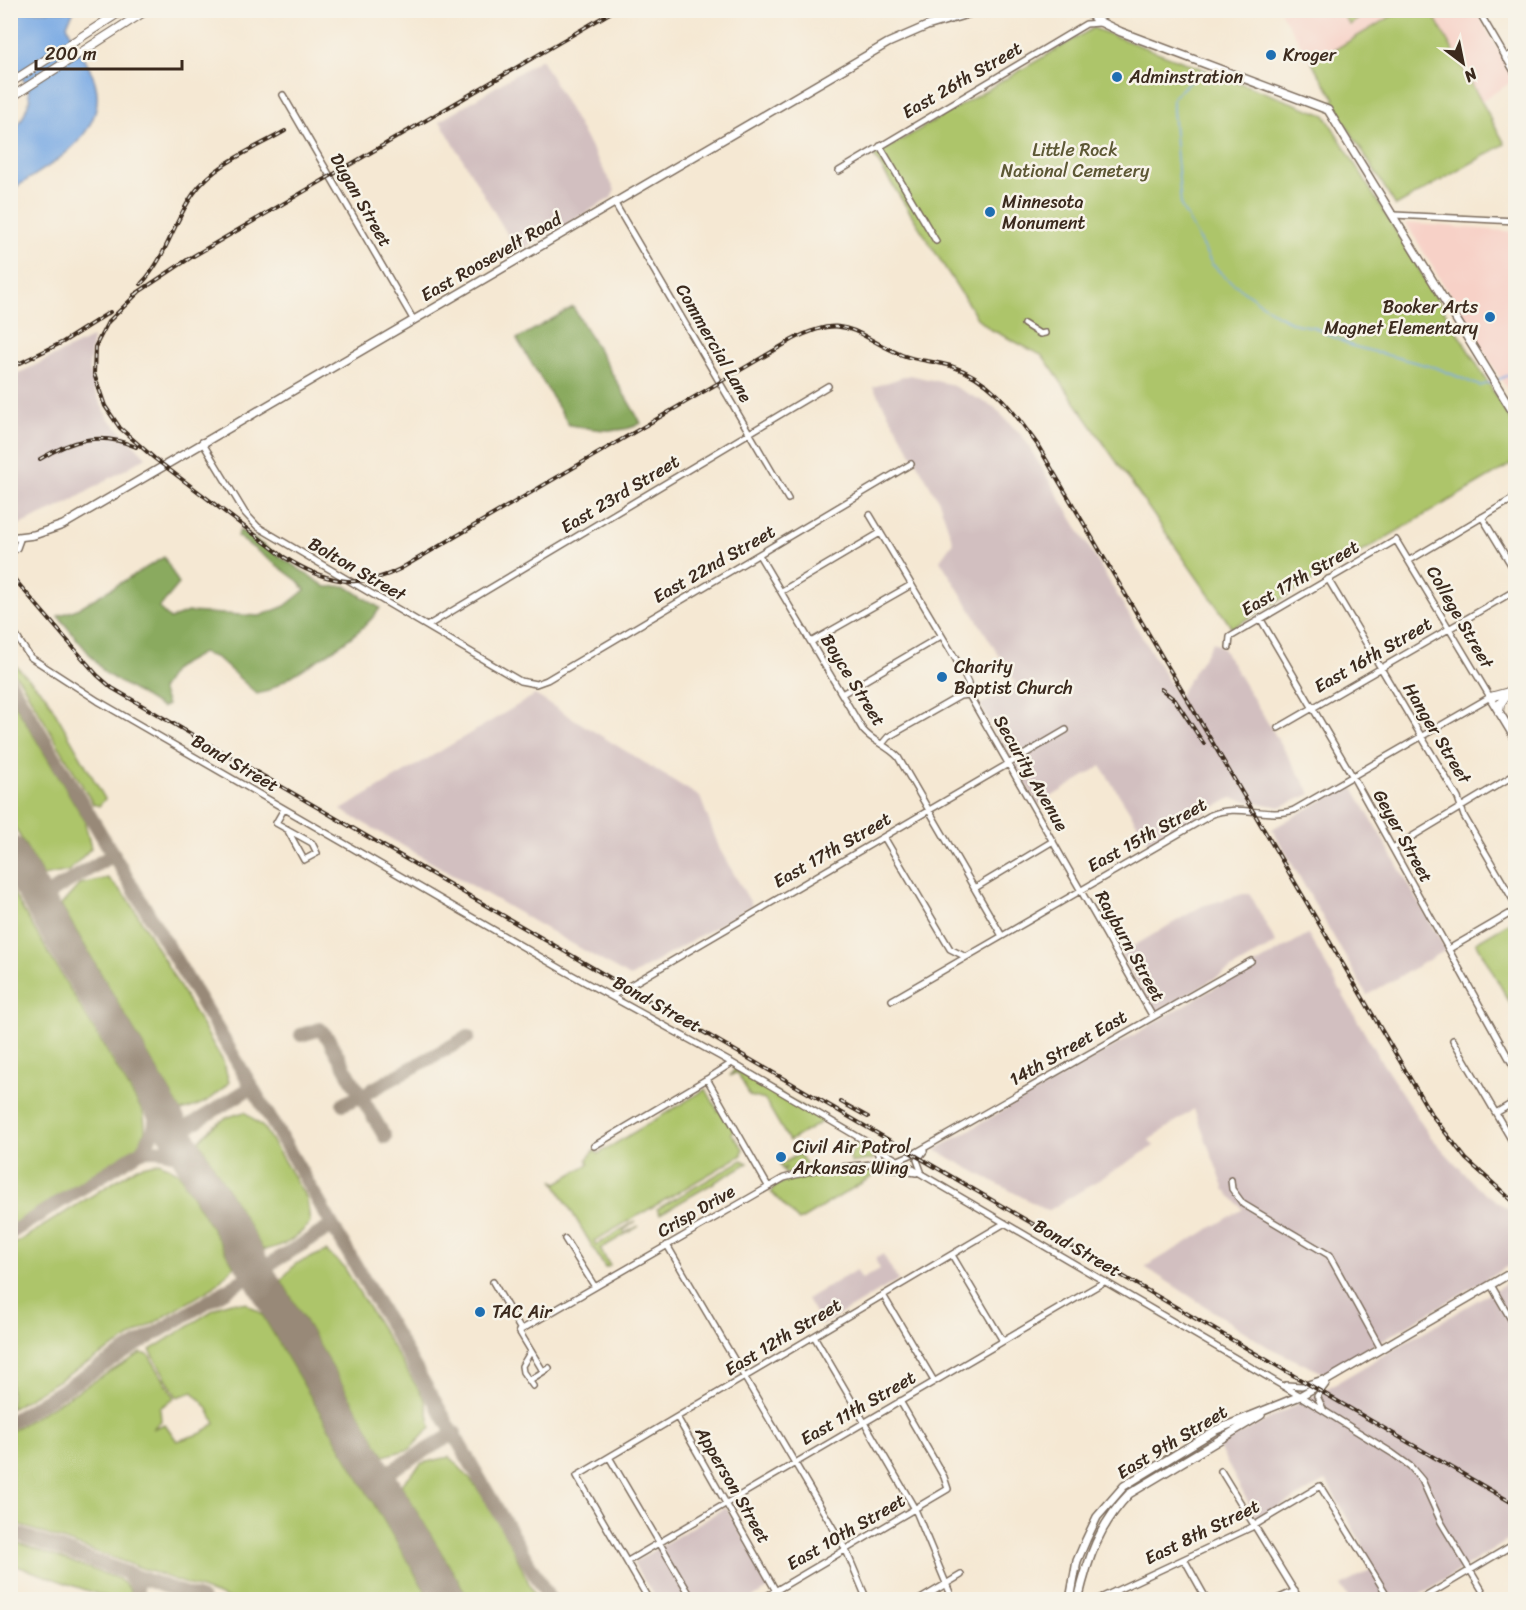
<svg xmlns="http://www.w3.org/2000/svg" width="1526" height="1610" font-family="Sriracha,sans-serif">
	<rect width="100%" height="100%" fill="#f7f3e8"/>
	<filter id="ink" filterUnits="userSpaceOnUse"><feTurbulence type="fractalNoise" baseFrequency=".0167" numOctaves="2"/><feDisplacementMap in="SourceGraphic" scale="12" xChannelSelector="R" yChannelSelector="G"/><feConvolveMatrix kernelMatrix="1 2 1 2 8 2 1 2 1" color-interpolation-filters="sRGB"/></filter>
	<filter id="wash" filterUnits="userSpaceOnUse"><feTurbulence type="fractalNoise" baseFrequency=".008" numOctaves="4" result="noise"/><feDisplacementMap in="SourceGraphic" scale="24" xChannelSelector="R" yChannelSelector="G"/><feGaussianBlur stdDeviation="1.35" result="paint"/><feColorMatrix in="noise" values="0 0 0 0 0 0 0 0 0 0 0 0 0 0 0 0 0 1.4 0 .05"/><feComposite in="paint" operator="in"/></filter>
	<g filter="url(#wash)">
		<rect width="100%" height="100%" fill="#f5e8d3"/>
		<path fill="#f7d1c7" d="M1280,11H1400L1312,63Z
			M1431,11H1476L1515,80L1481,101Z
			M1406,223L1515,232V402Z"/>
		<path fill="#d2bfc0" d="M541,59L615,190L611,198L518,252L440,121Z
			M93,337L89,367L95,392L108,418L146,457L68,503L19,525L11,522L10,396L17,374Z
			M910,375L949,384L994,407L1024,438L1178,697L1213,642L1222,647L1311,794L1280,807L1231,798L1150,844L1101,766L1038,805L980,705L1016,683L940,560L953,542L939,501L873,387Z
			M535,695L700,797L720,850L752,905L630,977L341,810Z
			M1351,784L1446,950L1367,995L1272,829Z
			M1243,894H1250L1276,943L1155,1013L1120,954L1202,906Z
			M1308,934L1379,1058L1429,1135L1477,1187L1515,1214V1262L1325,1374L1268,1347L1145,1267L1243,1209L1225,1190L1194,1109L1149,1140L1154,1146L1048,1211L935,1150Z
			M883,1254L898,1280L822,1325L807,1299L856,1270L862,1279L880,1269L875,1259Z
			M1515,1278V1536L1413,1599H1349L1341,1586L1375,1567L1326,1481L1257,1519L1218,1446L1333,1385Z
			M726,1507L772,1587L750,1599H656L633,1563Z"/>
		<path fill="#adc56a" stroke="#747844" stroke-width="1.5" d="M1340,11H1353L1358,19L1350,25Z
			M1400,11H1431L1505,144L1396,206L1332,102L1335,99L1312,63Z
			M1093,28L1325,115L1515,427V462L1232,628L1043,356L990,329L977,318L874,156Z
			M11,661L46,696L105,799L99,806L93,804L20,680L11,671Z
			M10,696L84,819L91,848L69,871L43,876L11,821Z
			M108,878L128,898L223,1061L229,1082C214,1099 203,1105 181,1111L61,905L80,884Z
			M10,888L143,1112C147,1129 146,1137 134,1150L11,1226Z
			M1515,919V1012L1476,942Z
			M735,1068L825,1120L789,1141L765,1100L750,1096L737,1072L730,1076Z
			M706,1089L718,1111L721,1110L734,1131L731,1133L743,1148L742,1155L594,1241L596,1245L636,1221L623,1231L625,1233L639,1226L600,1249L610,1266L605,1268L553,1180L557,1183L589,1164L587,1159L595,1150L598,1154Z
			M245,1112L264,1128L307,1199L310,1223C295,1240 285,1246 263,1250L199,1141C214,1124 223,1117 245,1112Z
			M857,1142L872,1151L874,1159L851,1163L850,1156Z
			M799,1154L808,1166L785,1174L783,1170L787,1167L782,1169L780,1165Z
			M742,1160L748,1163L660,1214L657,1209Z
			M159,1162L178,1172L234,1266L214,1287L11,1409V1246L138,1167Z
			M846,1170H883L799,1221L771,1192C780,1175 827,1172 846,1170Z
			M326,1251L344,1267L425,1400L431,1427L410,1449L384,1456L281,1280L295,1264Z
			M231,1302L246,1303L262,1314L430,1599H229L11,1522V1431L141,1353L149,1355L175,1398L160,1408L161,1421L152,1429L165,1424L177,1441L202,1433L215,1423L207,1407L193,1392L177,1397L150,1350L221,1305Z
			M449,1457C490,1494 514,1549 536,1599H469L401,1485L422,1463Z
			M10,1540L119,1579L129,1588L131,1599H112L11,1564Z"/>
		<path fill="#8aaa5e" stroke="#626a3e" stroke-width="1.5" d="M573,307L641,423C620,436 592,428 569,425L517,339Z
			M240,530L326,587L346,586L380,608C361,638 299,670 268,691L257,694L217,658L202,653L175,668L161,689L167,705L162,708L105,673L58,616L77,609L164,557L179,584L159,608L170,619L188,612L260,616L285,606L305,590L298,581L237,536Z"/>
		<path fill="#7aaae4" stroke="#5a6a81" stroke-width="1.5" d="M11,11H74L67,24C73,46 89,61 95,82C110,135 47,167 11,190V136L23,117L30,99L27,86L11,59Z"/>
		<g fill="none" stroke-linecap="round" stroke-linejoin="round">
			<path stroke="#7aaae4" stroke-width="1.5" d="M1203,70L1173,97V110L1181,206L1212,264L1226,278L1277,315L1296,324L1313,327L1352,346L1437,368L1480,386L1493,382
				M1497,380L1516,372"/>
			<path stroke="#988978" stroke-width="14" d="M10,682L252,1087L550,1600
				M38,900L114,854
				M301,1035L320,1029L328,1038L361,1096L468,1037
				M343,1104L361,1096L385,1137
				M176,1134L252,1087
				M141,1151C163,1147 176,1154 195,1165
				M10,1233L141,1151C157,1130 156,1123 155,1098
				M10,1422L332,1226
				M378,1478L455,1433
				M10,1531L203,1600
				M126,1573L136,1584L139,1600"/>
			<path stroke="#988978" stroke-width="33" d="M10,852L450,1600"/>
		</g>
	</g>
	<g filter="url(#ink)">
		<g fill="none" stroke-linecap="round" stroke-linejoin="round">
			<defs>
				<path id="minor" d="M1478,10L1516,75
					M1505,58L1516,51
					M283,95L413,319
					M880,146L936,241
					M839,171L1086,24L1100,23
					M614,202L788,499
					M1394,215L1516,221
					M1024,324L1040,334L1045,333
					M202,442L245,513L258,527L520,681L536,684L547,680L911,464
					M870,515L961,668L968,683L969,695L1153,1017
					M1482,517L1516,573
					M10,554L17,548L21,537
					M759,555L863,730C873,742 887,745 898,757L1002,936
					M1410,560L1516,497
					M1328,579L1458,798L1464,816L1516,905
					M782,591L880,533
					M1260,618L1353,777L1516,1071
					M427,626L828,386
					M10,627L30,657L98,701L563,970L732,1063L1300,1396L1392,1453L1410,1466L1422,1480L1441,1522L1488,1600
					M811,642L911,585
					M1515,681H1516
					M842,694L941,636
					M1278,728L1516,590
					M882,744L888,737L960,696L969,695
					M284,809L276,823L312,843L317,853L304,860L287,829
					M884,837L950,949L966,957
					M1393,848L1516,774
					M975,888L1053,841
					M1449,949L1516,910
					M612,996L1066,730
					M892,1000L1211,815C1236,803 1268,819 1294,810L1490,697L1396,540L1230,637L1229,647
					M1453,1040L1512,1141L1516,1139
					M707,1079L732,1063
					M1496,1113L1516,1101
					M594,1146L707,1079L768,1186
					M873,1166L879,1157L876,1149
					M881,1167L916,1173
					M921,1171L917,1160L924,1151
					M1231,1180L1232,1189L1243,1204L1329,1255L1381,1349
					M565,1239L595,1287L784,1178L819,1169L894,1162L917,1152L1251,961
					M667,1245L846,1550L867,1600
					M952,1255L1003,1341
					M493,1282L521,1330
					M1491,1285L1516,1328
					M883,1295L934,1381
					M814,1336L915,1509L953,1600
					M531,1351L522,1366L523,1372L533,1386
					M543,1371L519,1331L595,1287
					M530,1380L549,1368
					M1286,1385L1302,1386L1323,1379
					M1323,1409L1317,1396L1326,1384
					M677,1417L781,1600
					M609,1457L693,1600
					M1221,1471L1300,1600
					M1184,1559L1207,1600
					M628,1561L1104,1282
					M1115,1591L1120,1600
					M649,1600L577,1476L1005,1223
					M760,1600L948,1489L944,1477L900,1401
					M919,1600L961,1575
					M1096,1600L1250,1528L1320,1486L1390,1600
					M1275,1600L1295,1591
					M1420,1600L1516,1543"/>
				<path id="major" d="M1086,10L1096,20L1121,32L1328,110L1516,417
					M10,538L34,535L63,525L888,43L927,26L981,10
					M1490,697L1516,740
					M1070,1600L1077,1561L1086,1540L1097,1517L1124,1486L1216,1430L1300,1396L1516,1270
					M1078,1600C1088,1558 1099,1525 1129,1494L1261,1415"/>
				<path id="highway" d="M10,83L123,10
					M10,98L147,10
					M1490,697L1516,690
					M1499,712L1500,704L1509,691"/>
			</defs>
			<use href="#minor" stroke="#7c6c5d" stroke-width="8"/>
			<use href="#major" stroke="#7c6c5d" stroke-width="10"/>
			<use href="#highway" stroke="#7c6c5d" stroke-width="10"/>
			<use href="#minor" stroke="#fff" stroke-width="5"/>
			<use href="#major" stroke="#fff" stroke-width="7"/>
			<use href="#highway" stroke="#fff" stroke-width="8"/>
			<defs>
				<path id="rail" d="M141,284C167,257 173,222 194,193C214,164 256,148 285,131
					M140,291L108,322L95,347L94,374L105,406L120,428L154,458L284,557C322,581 358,591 400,569L792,340C848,311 853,335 902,355C917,361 935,361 951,366C992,379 1013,411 1037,444L1431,1114L1466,1159L1516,1204
					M134,295L190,258L615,10
					M10,368L63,342L110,312
					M40,459C72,440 100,431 136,447
					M10,574L97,675L112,688L1516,1505
					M1161,689L1175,700L1204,744
					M841,1102L868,1117"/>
			</defs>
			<use href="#rail" stroke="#3b2a1e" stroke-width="4"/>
			<use href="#rail" stroke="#f7f3e8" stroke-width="1.5" stroke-dasharray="4.5" stroke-linecap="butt"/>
		</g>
	</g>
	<g fill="#1f6fb2" stroke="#f7f3e8" stroke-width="2">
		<circle cx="1271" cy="55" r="6"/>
		<circle cx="1117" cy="77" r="6"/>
		<circle cx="990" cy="212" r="6"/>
		<circle cx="1490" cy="317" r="6"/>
		<circle cx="942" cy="677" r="6"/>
		<circle cx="781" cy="1157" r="6"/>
		<circle cx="480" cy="1312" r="6"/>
	</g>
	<g text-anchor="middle" stroke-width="5" stroke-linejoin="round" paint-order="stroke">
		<g font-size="18" fill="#3b2a1e" stroke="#f7f3e8" text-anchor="start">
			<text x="1283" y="61">Kroger</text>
			<text x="1129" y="83">Adminstration</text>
			<text x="1002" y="208">Minnesota<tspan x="1002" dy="21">Monument</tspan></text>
			<text x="1478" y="313" text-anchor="end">Booker Arts<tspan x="1478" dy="21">Magnet Elementary</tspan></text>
			<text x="954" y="673">Charity<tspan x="954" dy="21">Baptist Church</tspan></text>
			<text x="793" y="1153">Civil Air Patrol<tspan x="793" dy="21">Arkansas Wing</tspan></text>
			<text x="492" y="1318">TAC Air</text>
		</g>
		<g font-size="18" fill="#3b2a1e" stroke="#f7f3e8">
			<text transform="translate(962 80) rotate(-30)" y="6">East 26th Street</text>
			<text transform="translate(361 200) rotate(60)" y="6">Dugan Street</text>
			<text transform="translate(491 257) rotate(-30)" y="6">East Roosevelt Road</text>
			<text transform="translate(714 343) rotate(60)" y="6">Commercial Lane</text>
			<text transform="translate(620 494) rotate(-31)" y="6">East 23rd Street</text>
			<text transform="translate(714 564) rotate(-30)" y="6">East 22nd Street</text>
			<text transform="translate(357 569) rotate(30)" y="6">Bolton Street</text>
			<text transform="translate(1300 578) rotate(-30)" y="6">East 17th Street</text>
			<text transform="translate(1460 617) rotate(60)" y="6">College Street</text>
			<text transform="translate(1373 655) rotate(-30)" y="6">East 16th Street</text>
			<text transform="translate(853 680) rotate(58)" y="6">Boyce Street</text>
			<text transform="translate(1437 733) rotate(59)" y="6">Hanger Street</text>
			<text transform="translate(235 763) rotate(30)" y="6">Bond Street</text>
			<text transform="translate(1031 773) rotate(60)" y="6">Security Avenue</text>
			<text transform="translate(1147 835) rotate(-29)" y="6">East 15th Street</text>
			<text transform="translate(1403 836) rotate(61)" y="6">Geyer Street</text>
			<text transform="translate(832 850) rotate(-30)" y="6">East 17th Street</text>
			<text transform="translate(1130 946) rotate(61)" y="6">Rayburn Street</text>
			<text transform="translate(657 1004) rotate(29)" y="6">Bond Street</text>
			<text transform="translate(1068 1048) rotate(-30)" y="6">14th Street East</text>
			<text transform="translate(696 1211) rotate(-30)" y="6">Crisp Drive</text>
			<text transform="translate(1077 1248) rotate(30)" y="6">Bond Street</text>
			<text transform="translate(783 1337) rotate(-31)" y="6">East 12th Street</text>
			<text transform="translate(858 1408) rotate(-30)" y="6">East 11th Street</text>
			<text transform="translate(1172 1442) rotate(-31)" y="6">East 9th Street</text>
			<text transform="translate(733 1485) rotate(60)" y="6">Apperson Street</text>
			<text transform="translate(846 1532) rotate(-30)" y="6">East 10th Street</text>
			<text transform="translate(1202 1532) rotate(-26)" y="6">East 8th Street</text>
		</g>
		<g font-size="18" fill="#5d5835" stroke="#f7f3e8">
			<text x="1075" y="156">Little Rock<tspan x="1075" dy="21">National Cemetery</tspan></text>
		</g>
	</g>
	<rect width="1526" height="1610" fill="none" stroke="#f7f3e8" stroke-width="36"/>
	<g transform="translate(1463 63) rotate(148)" stroke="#f7f3e8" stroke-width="4.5" paint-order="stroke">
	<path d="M0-4.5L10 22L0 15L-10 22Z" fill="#3b2a1e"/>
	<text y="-9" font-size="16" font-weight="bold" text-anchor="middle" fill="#3b2a1e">N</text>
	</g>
	<path d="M36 60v9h146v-9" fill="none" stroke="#3b2a1e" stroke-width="3"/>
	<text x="45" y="60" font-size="18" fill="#3b2a1e" stroke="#f7f3e8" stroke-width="4.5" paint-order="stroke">200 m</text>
</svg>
